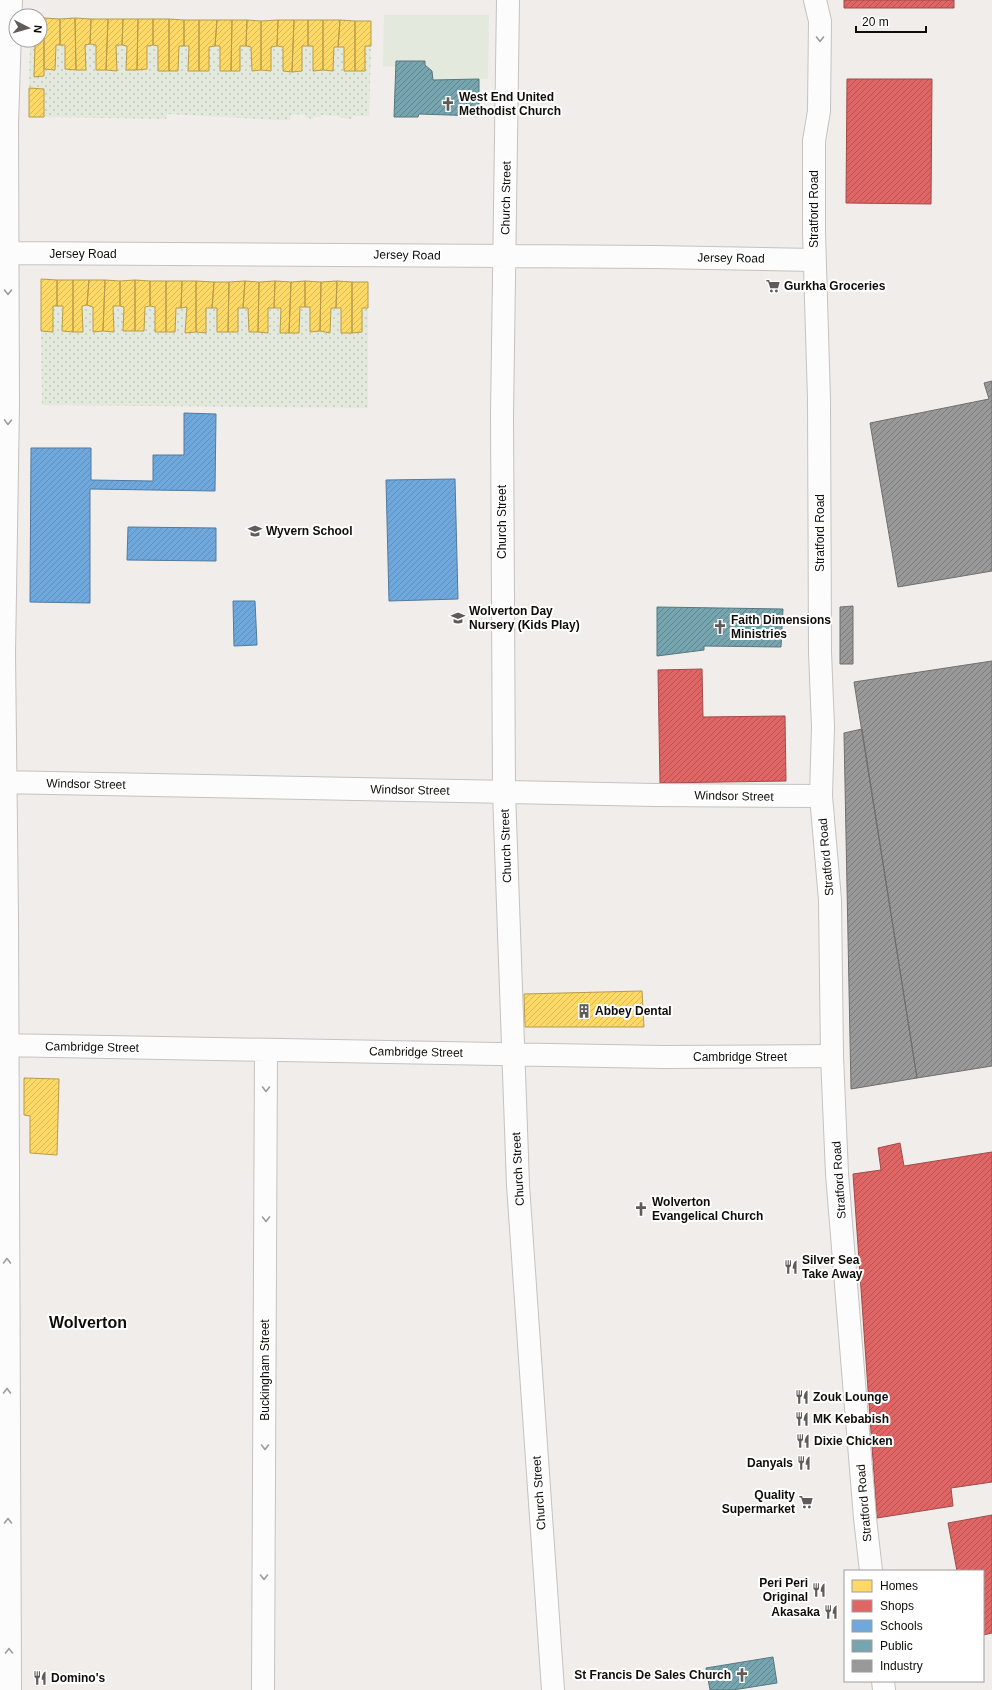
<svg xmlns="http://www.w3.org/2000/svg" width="992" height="1690" font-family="Arial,sans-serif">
	<defs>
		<pattern id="garden-dots" width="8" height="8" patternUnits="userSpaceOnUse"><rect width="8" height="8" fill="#e3e9dc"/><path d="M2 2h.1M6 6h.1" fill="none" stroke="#c2c7bb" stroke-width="1.8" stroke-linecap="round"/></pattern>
		<pattern id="homes-hatch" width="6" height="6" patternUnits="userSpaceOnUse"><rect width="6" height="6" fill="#ffd966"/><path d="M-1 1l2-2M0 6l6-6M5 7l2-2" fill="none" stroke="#d9b957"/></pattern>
		<pattern id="shops-hatch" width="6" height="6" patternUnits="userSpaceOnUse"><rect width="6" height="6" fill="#e06666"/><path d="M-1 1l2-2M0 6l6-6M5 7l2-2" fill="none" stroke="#b45252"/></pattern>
		<pattern id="schools-hatch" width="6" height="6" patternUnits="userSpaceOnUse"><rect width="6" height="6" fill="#6fa8dc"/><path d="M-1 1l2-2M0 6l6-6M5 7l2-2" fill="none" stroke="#5f8fbb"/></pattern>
		<pattern id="public-hatch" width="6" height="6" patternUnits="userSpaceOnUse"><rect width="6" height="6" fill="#76a5af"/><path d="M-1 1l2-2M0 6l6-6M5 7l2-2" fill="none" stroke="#5f858d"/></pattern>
		<pattern id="industry-hatch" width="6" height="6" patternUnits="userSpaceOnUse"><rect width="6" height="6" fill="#999"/><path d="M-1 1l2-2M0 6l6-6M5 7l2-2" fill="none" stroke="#7b7b7b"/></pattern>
	</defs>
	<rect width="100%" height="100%" fill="#f0edea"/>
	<path fill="#e3e9dc" d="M384,15H489L488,79L433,80L432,71L425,65V61H396V67L383,66Z"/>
	<path fill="url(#garden-dots)" d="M90,44L96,45V70L117,71L116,45L127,46L126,70L147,69V46H189L188,71H209V47L220,46V71H240V46L251,47L252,71H270L271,47H283V71H302V46H313V71L323,70L333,71L334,47H344V71H365V46H371L369,116H353L351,119L338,117V116L321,115V117H314L313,119L306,118L305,114L291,115L290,120H277L167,114L166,119L44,117V89L29,88L30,45H35V77L44,76V69L55,70L56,45H65V69L86,70L85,45Z
		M87,305L93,307L94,331L114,332L113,306L124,307V331H144L145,307H155V332H166L176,308L187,307L185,333H206V308H217V332H238V308H248L249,332H268V308H281L280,333H299L300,307H310V332L320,331L330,333L331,308H341L352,333L362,332V308H368V408L42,405L41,331L53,306H62V331L83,332L82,306Z"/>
	<path fill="url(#homes-hatch)" stroke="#b79c4a" d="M40,18H44V76L34,77L35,45H30V40H40Z
		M44,18L60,19V45H56L55,70L44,69Z
		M75,18L76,70L65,69V45H60V19Z
		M75,18L91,19L90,44L85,45L86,70H76Z
		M91,19H108L106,70H96V45L90,44Z
		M108,19H123L122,45H116L117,71L106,70Z
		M123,19H138L137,70H126L127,46L122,45Z
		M138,19H153V45L147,46V69L137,70Z
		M153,19H169V71H158V46L153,45Z
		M169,19L184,20V46H179L178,71H169Z
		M184,20H199V71H188L189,46H184Z
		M199,20H217L215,46L209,47V71H199Z
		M217,20H232L231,71H220V46H215Z
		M232,20H247L246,46H240V71H231Z
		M247,20L261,21V70L252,71L251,47L246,46Z
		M278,20L277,46L271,47V71L261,70V21Z
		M278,20H294L292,72L283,71V47L277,46Z
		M294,20H308V46H302V71L292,72Z
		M308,20H323V70L313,71V46H308Z
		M323,20H340L338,47H334L333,71L323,70Z
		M340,20L355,21V71H344V47H338Z
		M355,21H371V46H365V71H355Z
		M29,88L44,89V117H29Z
		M41,279L57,280V306H53V332L41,331Z
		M57,280H73V332L62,331L63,306H57Z
		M73,280H89L87,305L82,306L83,332H73Z
		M89,280H105L103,331L93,332V307L87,305Z
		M105,280L120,281V306H113L114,332L103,331Z
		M135,280L150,281V306L145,307L144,331H135Z
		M135,280V331H123L124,307L120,306V281Z
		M150,281H166V332H155V307L150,306Z
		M166,281H182L181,308H176L175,332H166Z
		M182,281H196V332L185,333L187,307L181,308Z
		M196,281L214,282L212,308H206V333L196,332Z
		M245,281L259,282L258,332H249L248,308H243Z
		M245,281L243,308H238V332H228L229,282Z
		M275,281L291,282L289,333H280L281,308H274Z
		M275,281L274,308H268V333L258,332L259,282Z
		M305,281L321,282L320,331L310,332V307H305Z
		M305,281V307H300L299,333H289L291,282Z
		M337,281L352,282V333H341V308H336Z
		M337,281L336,308H331L330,333L320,331L321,282Z
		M214,282H229L228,332H217V308H212Z
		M352,282H368V308H362V332L352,333Z
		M642,991L644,1027H525L524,994Z
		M24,1078L59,1079L57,1155L30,1153V1116L24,1115Z"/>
	<path fill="url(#shops-hatch)" stroke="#a14b4a" d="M844,0H954V8H844Z
		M847,79H932L931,204L846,203Z
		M702,669L703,717L785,716L786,781L660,783L658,670Z
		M900,1143L904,1166L992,1152V1482L951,1488L953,1506L877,1518L853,1174L881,1170L878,1148Z
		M992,1515V1633L983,1635V1571H957L948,1523Z"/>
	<path fill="url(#schools-hatch)" stroke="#527a9d" d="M184,413L216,414L215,491L90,489V603L30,602L31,448H91V480L153,481V455H184Z
		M455,479L458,599L389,601L386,480Z
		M128,527L216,528V561L127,560Z
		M233,601H255L257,645L234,646Z"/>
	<path fill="url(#public-hatch)" stroke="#57777e" d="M396,61H425V65L432,71L433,80L479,79V116L419,114L418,117H394Z
		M657,607L783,609L781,647L704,646V650L657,656Z
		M773,1657L777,1683L733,1690H710L706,1668Z"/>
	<path fill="url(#industry-hatch)" stroke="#706f6e" d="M992,381V571L898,587L870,423L989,399L984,383Z
		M853,606V664H840V607Z
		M992,661V1066L917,1078L854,682Z
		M862,729L917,1078L851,1089L844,733Z"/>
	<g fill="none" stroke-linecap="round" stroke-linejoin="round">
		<defs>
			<path id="minor" d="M508,0L502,416L504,792L518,1185L553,1690
				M0,253L655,257L814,260
				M0,782L655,795L821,796
				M0,1045L663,1057L832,1056
				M10,1690L7,916L4,654L8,404L7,123L11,0
				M263,1690L266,1050"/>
			<path id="tertiary" d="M815,0L820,21L819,111L814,141V233L819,399L820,652L823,727L821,796L830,900L832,1056L837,1174L865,1518L871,1571
				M883,1681L884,1690"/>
		</defs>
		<use href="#minor" stroke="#c5c2c0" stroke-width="24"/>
		<use href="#tertiary" stroke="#c5c2c0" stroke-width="24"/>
		<use href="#minor" stroke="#fdfcfc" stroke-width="22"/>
		<use href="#tertiary" stroke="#fdfcfc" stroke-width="22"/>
	</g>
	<defs><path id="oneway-chevron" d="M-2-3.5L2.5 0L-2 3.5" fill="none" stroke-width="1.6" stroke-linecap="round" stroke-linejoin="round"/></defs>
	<g stroke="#9e9c9b">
		<use href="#oneway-chevron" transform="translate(820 39) rotate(90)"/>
		<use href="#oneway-chevron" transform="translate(8 292) rotate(90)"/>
		<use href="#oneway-chevron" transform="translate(8 422) rotate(91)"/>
		<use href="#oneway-chevron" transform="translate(266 1089) rotate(90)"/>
		<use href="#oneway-chevron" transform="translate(266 1219) rotate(90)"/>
		<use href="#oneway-chevron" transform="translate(7 1261) rotate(-90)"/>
		<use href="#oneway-chevron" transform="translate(7 1391) rotate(-90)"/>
		<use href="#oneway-chevron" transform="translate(265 1447) rotate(90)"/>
		<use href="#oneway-chevron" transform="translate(8 1521) rotate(-90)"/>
		<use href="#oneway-chevron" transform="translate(264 1577) rotate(90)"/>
		<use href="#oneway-chevron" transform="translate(9 1651) rotate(-91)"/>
	</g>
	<defs>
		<symbol id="church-bare" viewBox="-9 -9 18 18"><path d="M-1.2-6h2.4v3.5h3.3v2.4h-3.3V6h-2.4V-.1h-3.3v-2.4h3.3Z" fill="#5e5b58" stroke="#fff" stroke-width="2.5" paint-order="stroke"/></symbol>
		<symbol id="supermarket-bare" viewBox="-9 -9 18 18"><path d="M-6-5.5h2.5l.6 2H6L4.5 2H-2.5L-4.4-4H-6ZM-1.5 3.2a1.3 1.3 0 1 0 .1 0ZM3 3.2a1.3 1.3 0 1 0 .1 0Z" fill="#5e5b58" stroke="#fff" stroke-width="2.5" paint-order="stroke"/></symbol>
		<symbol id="school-bare" viewBox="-9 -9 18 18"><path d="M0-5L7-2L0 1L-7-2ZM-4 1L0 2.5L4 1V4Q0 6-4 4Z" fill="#5e5b58" stroke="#fff" stroke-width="2.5" paint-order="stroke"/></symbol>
		<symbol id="building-bare" viewBox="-9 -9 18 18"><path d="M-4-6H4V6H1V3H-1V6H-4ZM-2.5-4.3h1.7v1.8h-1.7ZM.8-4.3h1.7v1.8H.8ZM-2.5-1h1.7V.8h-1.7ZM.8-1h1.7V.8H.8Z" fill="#5e5b58" stroke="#fff" stroke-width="2.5" paint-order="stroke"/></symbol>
		<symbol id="restaurant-bare" viewBox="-9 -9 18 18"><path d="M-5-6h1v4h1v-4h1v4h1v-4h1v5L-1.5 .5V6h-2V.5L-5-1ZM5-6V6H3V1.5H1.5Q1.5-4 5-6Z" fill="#5e5b58" stroke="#fff" stroke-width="2.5" paint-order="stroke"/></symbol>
	</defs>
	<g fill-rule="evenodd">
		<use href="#church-bare" x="438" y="94" width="20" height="20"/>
		<use href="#supermarket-bare" x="763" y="276" width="20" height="20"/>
		<use href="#school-bare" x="245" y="521" width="20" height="20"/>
		<use href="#school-bare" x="448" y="608" width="20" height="20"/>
		<use href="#church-bare" x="710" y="617" width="20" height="20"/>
		<use href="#building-bare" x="574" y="1001" width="20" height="20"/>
		<use href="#church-bare" x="631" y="1199" width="20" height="20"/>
		<use href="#restaurant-bare" x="781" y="1257" width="20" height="20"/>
		<use href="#restaurant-bare" x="792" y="1387" width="20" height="20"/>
		<use href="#restaurant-bare" x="792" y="1409" width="20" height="20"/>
		<use href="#restaurant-bare" x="793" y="1431" width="20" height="20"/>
		<use href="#restaurant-bare" x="794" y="1453" width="20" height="20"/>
		<use href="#supermarket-bare" x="796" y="1492" width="20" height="20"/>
		<use href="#restaurant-bare" x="809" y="1580" width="20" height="20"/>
		<use href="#restaurant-bare" x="821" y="1602" width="20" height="20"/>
		<use href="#church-bare" x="732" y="1665" width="20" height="20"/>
		<use href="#restaurant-bare" x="30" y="1668" width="20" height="20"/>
	</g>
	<g text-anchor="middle" stroke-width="4" stroke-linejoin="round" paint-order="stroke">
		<g font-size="12" font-weight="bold" fill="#0f0d0a" stroke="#fff" text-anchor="start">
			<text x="459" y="101">West End United<tspan x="459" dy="14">Methodist Church</tspan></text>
			<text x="784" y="290">Gurkha Groceries</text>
			<text x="266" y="535">Wyvern School</text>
			<text x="469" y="615">Wolverton Day<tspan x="469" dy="14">Nursery (Kids Play)</tspan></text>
			<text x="731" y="624">Faith Dimensions<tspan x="731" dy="14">Ministries</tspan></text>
			<text x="595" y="1015">Abbey Dental</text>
			<text x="652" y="1206">Wolverton<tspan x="652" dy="14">Evangelical Church</tspan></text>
			<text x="802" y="1264">Silver Sea<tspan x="802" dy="14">Take Away</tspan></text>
			<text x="813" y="1401">Zouk Lounge</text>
			<text x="813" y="1423">MK Kebabish</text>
			<text x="814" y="1445">Dixie Chicken</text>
			<text x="793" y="1467" text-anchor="end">Danyals</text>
			<text x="795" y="1499" text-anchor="end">Quality<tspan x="795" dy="14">Supermarket</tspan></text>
			<text x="808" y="1587" text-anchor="end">Peri Peri<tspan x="808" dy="14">Original</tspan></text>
			<text x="820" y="1616" text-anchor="end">Akasaka</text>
			<text x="731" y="1679" text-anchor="end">St Francis De Sales Church</text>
			<text x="51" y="1682">Domino's</text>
		</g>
		<g font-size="12" fill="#0f0d0a" stroke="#fff">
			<text transform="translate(506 198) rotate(-89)" y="4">Church Street</text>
			<text transform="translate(814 209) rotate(-90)" y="4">Stratford Road</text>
			<text x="83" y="258">Jersey Road</text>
			<text transform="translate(407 255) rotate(1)" y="4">Jersey Road</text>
			<text transform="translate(731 258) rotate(1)" y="4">Jersey Road</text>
			<text transform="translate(502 522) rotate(-90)" y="4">Church Street</text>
			<text transform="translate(820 533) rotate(-90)" y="4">Stratford Road</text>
			<text transform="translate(86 784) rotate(1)" y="4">Windsor Street</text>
			<text transform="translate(410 790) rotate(1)" y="4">Windsor Street</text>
			<text transform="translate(734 796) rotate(1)" y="4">Windsor Street</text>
			<text transform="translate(506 846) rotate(-92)" y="4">Church Street</text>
			<text transform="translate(826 857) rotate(-95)" y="4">Stratford Road</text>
			<text transform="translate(92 1047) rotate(1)" y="4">Cambridge Street</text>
			<text transform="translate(416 1052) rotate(1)" y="4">Cambridge Street</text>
			<text x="740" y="1061">Cambridge Street</text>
			<text transform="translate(518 1169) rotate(-93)" y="4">Church Street</text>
			<text transform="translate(839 1180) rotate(-94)" y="4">Stratford Road</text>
			<text transform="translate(265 1370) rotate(-90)" y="4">Buckingham Street</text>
			<text transform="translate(539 1493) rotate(-94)" y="4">Church Street</text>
			<text transform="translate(864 1503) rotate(-95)" y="4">Stratford Road</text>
		</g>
		<g font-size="16" font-weight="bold" fill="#0f0d0a" stroke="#fff">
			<text x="88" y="1328">Wolverton</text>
		</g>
	</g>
	<rect x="844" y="1570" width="140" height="112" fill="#ffffff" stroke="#9f9e9d"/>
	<rect x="852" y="1580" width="20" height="12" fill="#ffd966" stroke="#9f9e9d"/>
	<text x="880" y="1590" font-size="12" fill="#0f0d0a">Homes</text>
	<rect x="852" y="1600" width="20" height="12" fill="#e06666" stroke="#9f9e9d"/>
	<text x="880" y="1610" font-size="12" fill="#0f0d0a">Shops</text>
	<rect x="852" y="1620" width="20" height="12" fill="#6fa8dc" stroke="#9f9e9d"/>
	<text x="880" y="1630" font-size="12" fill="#0f0d0a">Schools</text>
	<rect x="852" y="1640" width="20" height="12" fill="#76a5af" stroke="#9f9e9d"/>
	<text x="880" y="1650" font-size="12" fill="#0f0d0a">Public</text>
	<rect x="852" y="1660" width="20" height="12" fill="#999999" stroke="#9f9e9d"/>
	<text x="880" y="1670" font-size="12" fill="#0f0d0a">Industry</text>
	<g transform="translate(28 28) rotate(96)"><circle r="19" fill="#ffffff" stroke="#9f9e9d"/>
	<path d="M0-3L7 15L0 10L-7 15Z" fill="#5e5b58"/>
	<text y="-6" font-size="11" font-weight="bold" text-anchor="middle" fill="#0f0d0a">N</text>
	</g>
	<path d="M856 26v6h70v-6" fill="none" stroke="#0f0d0a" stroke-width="2"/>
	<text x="862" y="26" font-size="12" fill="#0f0d0a" stroke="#ffffff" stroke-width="3" paint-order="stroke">20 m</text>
</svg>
